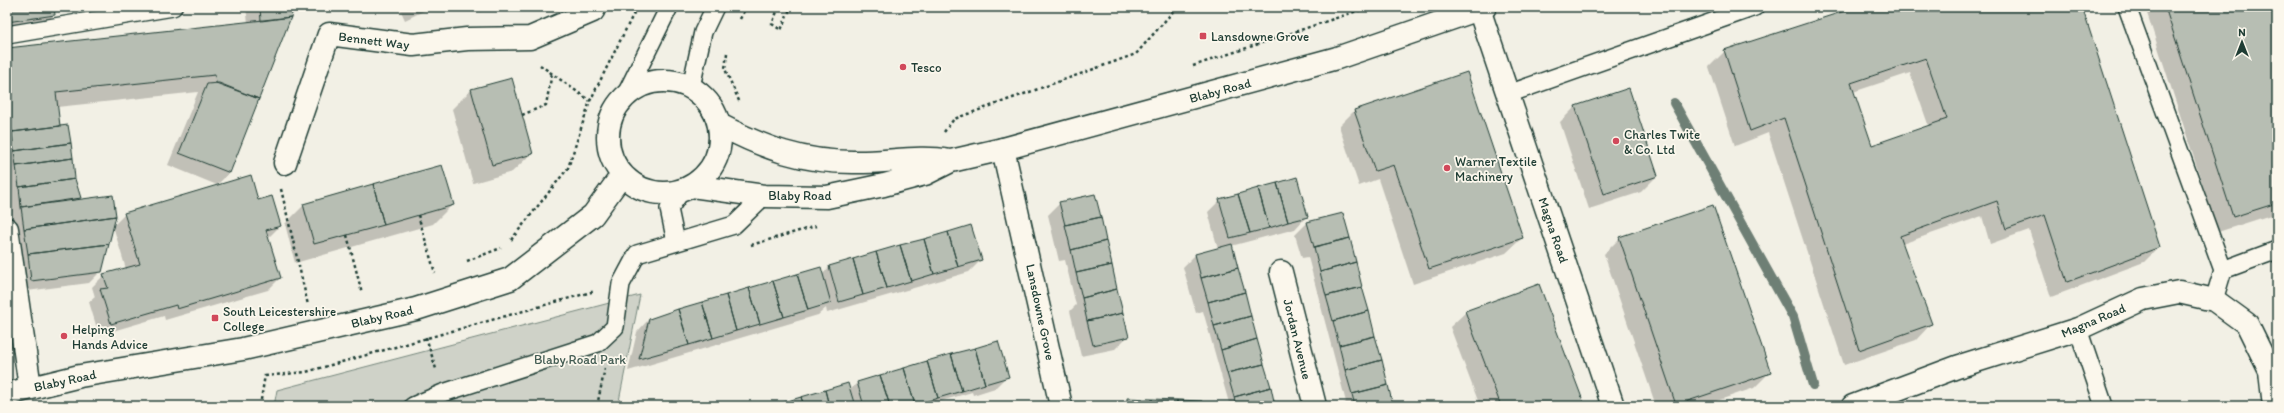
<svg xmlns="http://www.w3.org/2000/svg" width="2284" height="413" font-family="Itim,sans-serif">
	<rect width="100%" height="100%" fill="#f2f0e5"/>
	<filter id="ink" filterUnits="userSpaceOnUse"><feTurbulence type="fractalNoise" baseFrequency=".025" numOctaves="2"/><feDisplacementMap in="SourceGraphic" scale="8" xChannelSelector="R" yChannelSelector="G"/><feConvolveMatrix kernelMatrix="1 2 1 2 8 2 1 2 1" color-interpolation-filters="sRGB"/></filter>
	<g filter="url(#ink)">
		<path fill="#cfd2c8" stroke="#77887e" d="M640,295L618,406H274L277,390Z"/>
		<path fill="#0003" fill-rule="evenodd" d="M7,7H53L54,15L42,27L7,32Z
			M246,7H293L229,173L217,185L168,165L198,92L57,107L59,125L101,271L89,283L19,292L7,199V49L248,23Z
			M399,7H432L405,20Z
			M478,7H490L480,12Z
			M1860,7H2081L2159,247L2144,262L2051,297L2029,230L1990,244L1982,216L1902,244L1931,324L1916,340L1844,365L1768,133L1735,146L1709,67L1725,51ZM1910,73L1929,127L1872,146L1853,92Z
			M2145,7H2277V213L2218,232Z
			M1628,89L1657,176L1641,192L1589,209L1560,122L1575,107Z
			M471,90L531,154L512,172L473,183L452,109Z
			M1354,111L1522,238L1506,253L1413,284L1378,179L1359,186L1339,126Z
			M1220,200L1307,216L1295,229L1231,246L1275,406H1226L1229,403L1203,311L1196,313L1183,267L1195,255L1218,249L1208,212Z
			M258,201L280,226L268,238L280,278L268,290L165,320L164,316L99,335L89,302L95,297L92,287L104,275L126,269L113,226L125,214Z
			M1060,203L1128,336L1115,349L1081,356L1070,311L1076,305L1065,260L1059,261L1048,215Z
			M304,205H452L433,224L295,263L285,224Z
			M1307,223L1392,406H1341L1346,402L1308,257L1302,258L1295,235Z
			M1620,238L1769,373L1754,388L1702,406H1656L1604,254Z
			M981,260L969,272L827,313L826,308L818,315L628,371L637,332L649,319L822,275L829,267Z
			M1466,312L1584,406H1480L1450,327Z
			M1007,376L995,388L973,395L972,392L924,406H774L848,384L849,391L857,383Z
			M1128,399L1201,406H1120Z"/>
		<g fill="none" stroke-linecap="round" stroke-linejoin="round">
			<path stroke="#6e7f75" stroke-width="10" d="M1674,103L1793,317L1813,385"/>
		</g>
		<path fill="#b7beb3" stroke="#1f3d34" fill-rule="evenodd" d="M7,7H54L55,15L7,22Z
			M260,7H294L291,17L261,21Z
			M1857,7H2082L2160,247L2067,282L2045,215L2006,229L1997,201L1900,236L1932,324L1859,350L1784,118L1750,131L1724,50ZM1926,58L1947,119L1872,145L1851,83Z
			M2165,7H2277V203L2233,217Z
			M291,17L259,99L216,83L215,75L56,92L60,126L12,132L7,91V48Z
			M1467,72L1523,238L1429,269L1394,165L1375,171L1354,110Z
			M512,78L533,154L492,165L471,89Z
			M219,83L259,99L230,173L179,153L207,84Z
			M1629,88L1658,176L1604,194L1575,106Z
			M68,125L71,143L14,151L12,132Z
			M71,143L73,158L16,166L14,151Z
			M73,158L75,179L19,187L16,166Z
			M442,165L454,205L384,225L373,184Z
			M251,175L258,200L272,196L281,226L266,230L281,278L177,309L176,305L111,324L100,289L108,288L103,274L140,264L124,213Z
			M1297,177L1308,217L1288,222L1277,183Z
			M75,179L81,198L21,207L19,187Z
			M1277,183L1288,222L1269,228L1258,188Z
			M373,184L384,225L314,244L303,204Z
			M1258,188L1269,228L1250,233L1238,194Z
			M1095,194L1101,217L1065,225L1059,202Z
			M1238,194L1250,233L1230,238L1219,199Z
			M113,195L116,216L24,229L21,207Z
			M1713,205L1771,373L1676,405L1619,237Z
			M1343,213L1350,238L1314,247L1307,222Z
			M116,216L109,244L28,254L24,229Z
			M1101,217L1106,241L1071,250L1065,225Z
			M971,225L982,260L958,267L948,232Z
			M948,232L958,267L934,274L924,239Z
			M1350,238L1356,262L1320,272L1314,247Z
			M924,239L934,274L911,281L900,245Z
			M1106,241L1112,265L1076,273L1071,250Z
			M109,244L102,272L31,281L28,254Z
			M1232,244L1238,268L1201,278L1195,254Z
			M900,245L911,281L887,288L876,252Z
			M876,252L887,288L863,295L853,259Z
			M853,259L863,295L839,302L829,266Z
			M1356,262L1362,287L1326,296L1320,272Z
			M1112,265L1117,289L1082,298L1076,273Z
			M821,267L831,303L808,310L797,274Z
			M1238,268L1245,292L1208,302L1201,278Z
			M797,274L808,310L784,317L773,281Z
			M773,281L784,317L760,324L749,288Z
			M1539,284L1585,406H1501L1465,311Z
			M1362,287L1369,311L1333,321L1326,296Z
			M749,288L760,324L736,331L726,295Z
			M1117,289L1123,313L1087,321L1082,298Z
			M1245,292L1251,316L1214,326L1208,302Z
			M726,295L736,331L713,338L702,302Z
			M17,299L7,353V300Z
			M702,302L713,338L689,345L678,309Z
			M678,309L689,345L639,359L649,319Z
			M1369,311L1375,336L1339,345L1333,321Z
			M1123,313L1129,337L1093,345L1087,321Z
			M1251,316L1257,339L1221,350L1214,326Z
			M1375,336L1382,360L1345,370L1339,345Z
			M1257,339L1264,364L1227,373L1221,350Z
			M998,341L1009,377L985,384L975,348Z
			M975,348L985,384L962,391L951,354Z
			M951,354L962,391L938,398L927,361Z
			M1382,360L1388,385L1352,394L1345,370Z
			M927,361L938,398L915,405L904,368Z
			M1264,364L1271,387L1234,397L1227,373Z
			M904,368L915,405L890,406L880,375Z
			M880,375L890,406H864L857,382Z
			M848,383L855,406H829L825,390Z
			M1388,385L1393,406H1355L1352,394Z
			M1271,387L1275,406H1236L1234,397Z
			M825,390L829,406H804L801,397Z
			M801,397L804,406H778V404Z
			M1127,398L1152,399V406H1127Z
			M1152,399L1177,400V406H1152Z
			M1177,400L1202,401V406H1177Z"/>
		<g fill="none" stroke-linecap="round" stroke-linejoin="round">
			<defs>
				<path id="lane" d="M2127,7L2223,270L2214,300
					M7,35L173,7
					M691,87L703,32L715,7
					M1508,94L1755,7
					M625,96L669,7
					M676,242L669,209L682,190
					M2223,270L2277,250
					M2078,329L2104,406
					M413,406L443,393L598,343L615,327L621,284L637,254L734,225L764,196"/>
				<path id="street" d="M1479,9L1613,406
					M1003,149L1061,406
					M285,163L329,34L413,45L467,39L530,38L593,11L595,7
					M7,229L30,387
					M1281,272L1315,406
					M1853,406L1957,367L2078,329L2143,299L2179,292L2214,300L2247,324L2270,371L2274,406"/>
				<path id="secondary" d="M608 137a56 56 0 1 1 112 0a56 56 0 1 1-112 0Z
					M720,125C764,148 802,162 853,162C885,163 918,155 950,161
					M692,186L764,196L827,197L884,185L925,174L951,161L1003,149L1337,58L1485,7
					M7,394L80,376L243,349L416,309L510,279L593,215L622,175"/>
			</defs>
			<use href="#lane" stroke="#1f3d34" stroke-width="20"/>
			<use href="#street" stroke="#1f3d34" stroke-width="25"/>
			<use href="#secondary" stroke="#1f3d34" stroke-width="25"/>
			<path stroke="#1f3d34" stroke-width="2.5" stroke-dasharray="3 3" stroke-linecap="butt" d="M779,7L772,24L781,30L791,7
				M740,19L746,7
				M727,53L725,69L740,103
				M540,65L590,101
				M1193,66L1369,7
				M522,115L546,105L552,73
				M944,132L954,119L1136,54L1177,7
				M281,189L308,305
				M418,215L435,273
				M347,235L362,293
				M511,240L568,168L590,101L637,7
				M751,245L816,226
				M467,261L501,248
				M426,337L436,369
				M265,376L306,372L595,291
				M260,406L265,375
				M597,406L605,368"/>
			<use href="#lane" stroke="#fbf7ec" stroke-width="17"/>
			<use href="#street" stroke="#fbf7ec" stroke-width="22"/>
			<use href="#secondary" stroke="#fbf7ec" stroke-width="22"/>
		</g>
	</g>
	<g fill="#d1495b" stroke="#fbf7ec" stroke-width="1.5">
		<rect x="1199" y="32" width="8" height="8" rx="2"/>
		<circle cx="903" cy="67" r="4"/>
		<circle cx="1616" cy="141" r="4"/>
		<circle cx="1447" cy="168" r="4"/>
		<rect x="211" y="314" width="8" height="8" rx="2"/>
		<circle cx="64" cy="336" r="4"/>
	</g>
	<g text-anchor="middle" stroke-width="3.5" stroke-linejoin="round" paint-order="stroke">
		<g font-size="13" fill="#1f3d34" stroke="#fbf7ec" text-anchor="start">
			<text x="1211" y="41">Lansdowne Grove</text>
			<text x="911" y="72">Tesco</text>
			<text x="1624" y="139">Charles Twite<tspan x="1624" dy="15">&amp; Co. Ltd</tspan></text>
			<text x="1455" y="166">Warner Textile<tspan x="1455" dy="15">Machinery</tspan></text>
			<text x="223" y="316">South Leicestershire<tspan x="223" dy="15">College</tspan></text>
			<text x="72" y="334">Helping<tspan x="72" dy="15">Hands Advice</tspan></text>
		</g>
		<g font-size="13" fill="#1f3d34" stroke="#fbf7ec">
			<text transform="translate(374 40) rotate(7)" y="5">Bennett Way</text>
			<text transform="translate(1220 90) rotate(-15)" y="5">Blaby Road</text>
			<text x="800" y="200">Blaby Road</text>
			<text transform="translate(1554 230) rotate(71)" y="5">Magna Road</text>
			<text transform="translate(1041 312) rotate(78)" y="5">Lansdowne Grove</text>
			<text transform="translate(382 316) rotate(-13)" y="5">Blaby Road</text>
			<text transform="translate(2093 320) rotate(-23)" y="5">Magna Road</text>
			<text transform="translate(1298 339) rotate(76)" y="5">Jordan Avenue</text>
			<text transform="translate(65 380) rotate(-12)" y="5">Blaby Road</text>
		</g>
		<g font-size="13" fill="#425b52" stroke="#fbf7ec">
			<text x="580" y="364">Blaby Road Park</text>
		</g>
	</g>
	<rect width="2284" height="413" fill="none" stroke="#fbf7ec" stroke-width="24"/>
	<rect x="12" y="12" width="2260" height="389" fill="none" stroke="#1f3d34" stroke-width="1.5" filter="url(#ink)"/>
	<g transform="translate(2242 42)" stroke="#fbf7ec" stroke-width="3" paint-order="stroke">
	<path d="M0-3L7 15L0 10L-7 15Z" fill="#1f3d34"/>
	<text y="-6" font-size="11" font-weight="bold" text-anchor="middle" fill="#1f3d34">N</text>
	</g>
</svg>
